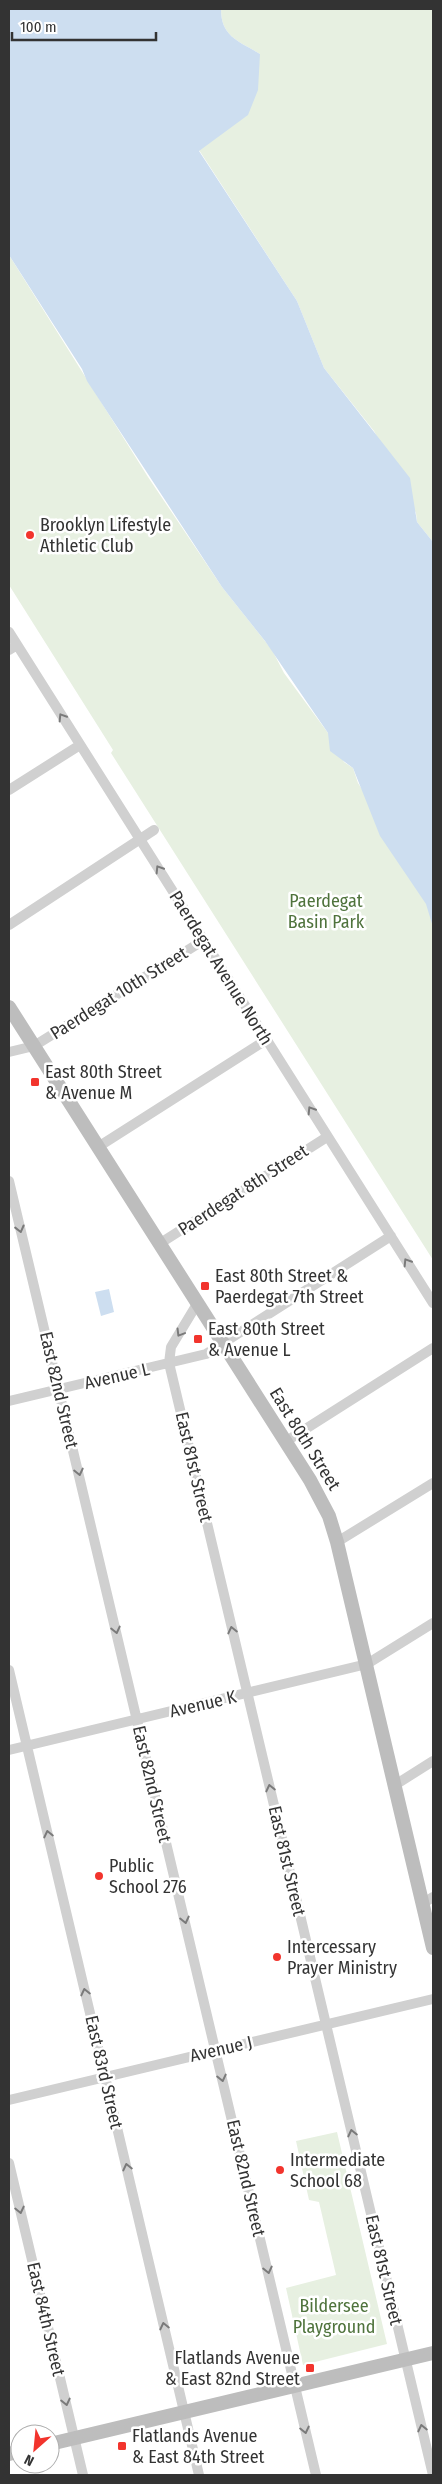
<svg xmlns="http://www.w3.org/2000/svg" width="442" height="2484" font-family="'Fira Sans Condensed',sans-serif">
	<rect width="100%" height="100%" fill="#fff"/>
	<path fill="#e7f0e1" d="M221,9H433V542L417,522L416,513L374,431L324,368L297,301L199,150L260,54C239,41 221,37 221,9Z
		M9,255L148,477L222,587L272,650L284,673L328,733L344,762L353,768L358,783L433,901V1260L111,753L113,750L9,585Z
		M337,2132L387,2344L303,2365L286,2288L336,2275L319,2202L309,2200L296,2141Z"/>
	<path fill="#cddef0" d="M9,9H221C221,37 239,41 260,54L258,90L248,115L199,151L297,301L324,368L410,478L417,522L433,542V927L426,904L380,836L353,768L330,751L328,733L265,641L222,587L87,381L82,369L9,255Z
		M109,1289L114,1312L101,1316L95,1292Z"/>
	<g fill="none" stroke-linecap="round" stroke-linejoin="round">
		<path stroke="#d0d0d0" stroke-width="10" d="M9,632L433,1303
			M9,650L17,645
			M9,790L80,745
			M9,925L154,830
			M9,1052L34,1046L204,940
			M98,1147L266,1040
			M9,1181L316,2475
			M159,1244L327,1137
			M197,1304L171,1347L169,1363L433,2475
			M9,1401L206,1354L391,1236
			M285,1442L433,1348
			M337,1542L433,1483
			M9,1670L199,2475
			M9,1750L367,1664L433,1623
			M395,1785L433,1761
			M422,1904L433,1897
			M9,2100L433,1999
			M9,2163L83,2475"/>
		<path stroke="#bdbdbd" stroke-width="14" d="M9,1007L310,1480L329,1516L337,1542L433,1948
			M50,2444L433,2353
			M9,2454L20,2451"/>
	</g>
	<defs><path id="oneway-chevron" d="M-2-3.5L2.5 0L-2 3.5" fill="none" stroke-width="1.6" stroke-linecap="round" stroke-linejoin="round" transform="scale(1.25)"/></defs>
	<g stroke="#7a7a7a">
		<use href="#oneway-chevron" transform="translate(62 717) rotate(-122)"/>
		<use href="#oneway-chevron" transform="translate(159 869) rotate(-122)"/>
		<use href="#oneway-chevron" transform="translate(311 1110) rotate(-122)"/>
		<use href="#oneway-chevron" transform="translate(20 1229) rotate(76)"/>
		<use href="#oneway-chevron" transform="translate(407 1262) rotate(-122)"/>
		<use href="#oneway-chevron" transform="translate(180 1333) rotate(121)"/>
		<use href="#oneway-chevron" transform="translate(79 1472) rotate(77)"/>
		<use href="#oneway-chevron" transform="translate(116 1630) rotate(77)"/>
		<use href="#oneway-chevron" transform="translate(232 1630) rotate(-103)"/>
		<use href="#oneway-chevron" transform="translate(270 1788) rotate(-103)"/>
		<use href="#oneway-chevron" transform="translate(48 1834) rotate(-103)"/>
		<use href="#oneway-chevron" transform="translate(185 1920) rotate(77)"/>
		<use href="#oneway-chevron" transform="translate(85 1992) rotate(-103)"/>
		<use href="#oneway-chevron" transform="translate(222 2078) rotate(77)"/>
		<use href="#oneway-chevron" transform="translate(352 2133) rotate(-103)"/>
		<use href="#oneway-chevron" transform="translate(127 2167) rotate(-103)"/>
		<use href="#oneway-chevron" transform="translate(20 2210) rotate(77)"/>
		<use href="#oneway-chevron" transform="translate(268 2270) rotate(77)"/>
		<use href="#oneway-chevron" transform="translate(164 2326) rotate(-103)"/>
		<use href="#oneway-chevron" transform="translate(66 2402) rotate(77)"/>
		<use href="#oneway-chevron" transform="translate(422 2428) rotate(-103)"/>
		<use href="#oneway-chevron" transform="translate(305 2430) rotate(77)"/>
	</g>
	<g fill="#f2342d" stroke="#fff" stroke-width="2">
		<circle cx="30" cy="535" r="5"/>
		<rect x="30" y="1077" width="10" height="10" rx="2.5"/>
		<rect x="200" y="1281" width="10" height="10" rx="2.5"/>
		<rect x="193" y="1334" width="10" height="10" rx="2.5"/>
		<circle cx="99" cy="1876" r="5"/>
		<circle cx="277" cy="1957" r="5"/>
		<circle cx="280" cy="2170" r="5"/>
		<rect x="305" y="2363" width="10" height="10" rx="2.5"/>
		<rect x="117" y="2441" width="10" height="10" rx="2.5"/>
	</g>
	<g text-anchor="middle" stroke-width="5" stroke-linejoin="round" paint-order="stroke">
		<g font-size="18" fill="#333" stroke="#fff" text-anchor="start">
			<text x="40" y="531">Brooklyn Lifestyle<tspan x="40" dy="21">Athletic Club</tspan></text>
			<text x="45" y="1078">East 80th Street<tspan x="45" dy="21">&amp; Avenue M</tspan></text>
			<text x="215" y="1282">East 80th Street &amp;<tspan x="215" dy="21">Paerdegat 7th Street</tspan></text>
			<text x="208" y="1335">East 80th Street<tspan x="208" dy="21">&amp; Avenue L</tspan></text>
			<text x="109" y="1872">Public<tspan x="109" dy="21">School 276</tspan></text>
			<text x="287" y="1953">Intercessary<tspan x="287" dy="21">Prayer Ministry</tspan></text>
			<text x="290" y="2166">Intermediate<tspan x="290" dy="21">School 68</tspan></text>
			<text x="300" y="2364" text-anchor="end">Flatlands Avenue<tspan x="300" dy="21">&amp; East 82nd Street</tspan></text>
			<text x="132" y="2442">Flatlands Avenue<tspan x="132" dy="21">&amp; East 84th Street</tspan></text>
		</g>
		<g font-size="18" fill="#4f733c" stroke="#fff">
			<text x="326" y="907">Paerdegat<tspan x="326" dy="21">Basin Park</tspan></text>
			<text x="334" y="2312">Bildersee<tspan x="334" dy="21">Playground</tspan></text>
		</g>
		<g font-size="18" fill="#333" stroke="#fff">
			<text transform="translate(221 968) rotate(58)" y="6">Paerdegat Avenue North</text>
			<text transform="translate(119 993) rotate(-32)" y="6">Paerdegat 10th Street</text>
			<text transform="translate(243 1190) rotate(-33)" y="6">Paerdegat 8th Street</text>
			<text transform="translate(117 1376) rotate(-13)" y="6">Avenue L</text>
			<text transform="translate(59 1390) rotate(77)" y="6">East 82nd Street</text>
			<text transform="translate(305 1439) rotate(58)" y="6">East 80th Street</text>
			<text transform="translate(194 1467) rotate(77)" y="6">East 81st Street</text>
			<text transform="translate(203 1704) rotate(-13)" y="6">Avenue K</text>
			<text transform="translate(152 1784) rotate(77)" y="6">East 82nd Street</text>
			<text transform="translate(287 1861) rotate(77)" y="6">East 81st Street</text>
			<text transform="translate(221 2049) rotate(-13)" y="6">Avenue J</text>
			<text transform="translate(104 2072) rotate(77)" y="6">East 83rd Street</text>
			<text transform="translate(246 2178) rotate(77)" y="6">East 82nd Street</text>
			<text transform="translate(384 2270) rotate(77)" y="6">East 81st Street</text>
			<text transform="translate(46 2319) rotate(77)" y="6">East 84th Street</text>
		</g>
	</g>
	<rect width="442" height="2484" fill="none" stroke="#333333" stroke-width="20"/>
	<g transform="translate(35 2449) rotate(207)"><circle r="24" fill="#ffffff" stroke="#adadad"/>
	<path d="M0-4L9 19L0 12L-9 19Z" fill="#f2342d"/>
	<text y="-8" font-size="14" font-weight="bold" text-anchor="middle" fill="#333333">N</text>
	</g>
	<path d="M12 32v8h144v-8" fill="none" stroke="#333333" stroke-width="2.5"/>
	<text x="20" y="32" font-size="15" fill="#333333" stroke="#ffffff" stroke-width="4" paint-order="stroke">100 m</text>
</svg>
